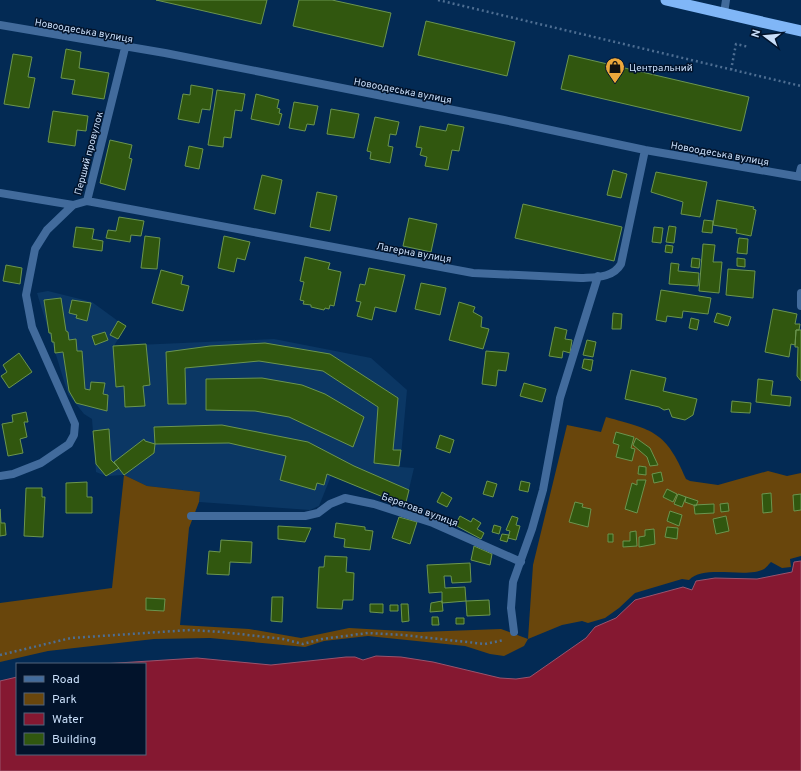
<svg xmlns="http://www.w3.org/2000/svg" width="801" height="771" font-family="Overpass,sans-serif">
	<rect width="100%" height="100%" fill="#032a54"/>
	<path fill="#0b3764" d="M48,291L92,302L118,321V339L114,346L274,339L371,358L407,390L400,467L414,468L405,506L331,476L319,506L310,510L199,502L200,492L147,486L124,475L106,476L96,472L92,419L84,414L68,394L37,293Z"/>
	<path fill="#69460c" d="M606,417C653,430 666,431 686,479L690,481L718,485L768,471L787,476L801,473V556L790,559L791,567L782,568L771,562C769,564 766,568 764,569C747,579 704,564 689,580L682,579L635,593L619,608L605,618L588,623L582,621L562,625L528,639L524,646L504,656L490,654L465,646L368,636L324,641L305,647L210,638L154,639L48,651L0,662V603L112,588L124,475L147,486L200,492L199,502L189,528L180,625L249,629L301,638L349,628L420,632L501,629L528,639L533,565L567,425L601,432Z"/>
	<path fill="#851831" stroke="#99536d" d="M801,561V771H0V681L17,677V754H145V664H102L197,658L271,665L346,657H355L363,660L376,656L401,657L433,662L500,678L516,679L530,677L586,638L595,627L616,618L635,600L683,587L692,590L696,581L715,578L757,579L792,572L794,562Z"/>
	<path fill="#31570f" stroke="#6b954f" d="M156,0H267L261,24Z
		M299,0H332L391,13L383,47L293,26Z
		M426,21L515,42L507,76L418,55Z
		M66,49L81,52L79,68L109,73L104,99L72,94L75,80L61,78Z
		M13,54L32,57L28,77L35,78L29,108L4,104Z
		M569,55L749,97L741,131L561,89Z
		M191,85L213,89L210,110L202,109L199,123L178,119L183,94L190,95Z
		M217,90L245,94L242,111L235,110L231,138L224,137L223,147L208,145Z
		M256,94L279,100L277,108L280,109L279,113L282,114L279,125L251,119Z
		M294,102L318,106L314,125L307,124L305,131L289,128Z
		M331,109L359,114L354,138L327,134Z
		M53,111L88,116L86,131L77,130L75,146L48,142Z
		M375,117L399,122L396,135L390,134L388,146L393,147L390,163L370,159L371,152L367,151Z
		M448,124L464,127L459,151L452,150L448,170L425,166L427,157L420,155L422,148L416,147L420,126L446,131Z
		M110,140L132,145L129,158L132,159L125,190L100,183Z
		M189,146L203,149L199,169L185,166Z
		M613,170L627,174L621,198L607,195Z
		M656,172L707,182L700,217L681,214L683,202L651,192Z
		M262,175L282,180L275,214L254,209Z
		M317,192L337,196L330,231L310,227Z
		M717,200L754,207L753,209L756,210L751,236L736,233L737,229L713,225Z
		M523,204L622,227L614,261L515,238Z
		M119,217L144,221L141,236L131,235L130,242L106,238L108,230L116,231Z
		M409,218L437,224L431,252L403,246Z
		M704,220L713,221L712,233L702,232Z
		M669,226L676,227L674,243L666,242Z
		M76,227L94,229L92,239L103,241L102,251L73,247Z
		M654,227L663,228L661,243L652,242Z
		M145,236L160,238L157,269L141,268Z
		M224,236L250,242L245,260L237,258L234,272L218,268Z
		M739,238L748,239L747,254L737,253Z
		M703,244L715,245L713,262H722L719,293L699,291Z
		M666,245L673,246L672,253L665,252Z
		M305,257L330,263L328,269L341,272L334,306L330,305L329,309L325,308L324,310L311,307V305L303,304L304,301L300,300L304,282L300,281Z
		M692,258L700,259L699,268L691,267Z
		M737,258L745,259V267L737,266Z
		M671,263L679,264L678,271L699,273L698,286L669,284Z
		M6,265L22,268L20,284L3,281Z
		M369,268L405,275L396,312L375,307L372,320L357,316L361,302L356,301L360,284L365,285Z
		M728,269L755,271L753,298L726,295Z
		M161,270L183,276L181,284L189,286L183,311L152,303Z
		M421,283L446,288L440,315L415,309Z
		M661,290L711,298L708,314L683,311L682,318L667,316L666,322L656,320Z
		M61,298L66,331L68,332L69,340L76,339L77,351H82L85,389L90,390L91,382L105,383L103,394L108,395L107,411L76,403L69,391L63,352L55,353L54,342H52L51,333H49L44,300Z
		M72,300L91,303L87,321L76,318L77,315L69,313Z
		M459,302L475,307L473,312L482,317L481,327L489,329L483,349L449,340Z
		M773,309L797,314L795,324H800L799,330H796L795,345L791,344L789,357L765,352Z
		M613,313L622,314L621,329H612Z
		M717,313L731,317L728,326L714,322Z
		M691,318L699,320L697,330L689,328Z
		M118,321L126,326L118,339L110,335Z
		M555,327L567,330L565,339L572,340L570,353L563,351L562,358L549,356Z
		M796,330H801V381L797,376L798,347H795Z
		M105,332L108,340L95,345L92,336Z
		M587,340L596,342L593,357L583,355Z
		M265,343L330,354L398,398L393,450H401L399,466L374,463L378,407L323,371L259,361L185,368L186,404H168L166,352L210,346Z
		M146,344L150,385L143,386L145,406L125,407L124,386L116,387L113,346Z
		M486,351L509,353L506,371L498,370L496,386L482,384Z
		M19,353L32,372L9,388L1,376L7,372L3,365Z
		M584,359L593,360L591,371L582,368Z
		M631,370L666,378L663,391L697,399L693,415L685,420L672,417L669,409L664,410L659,407L625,399Z
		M262,378L302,385L325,394L364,417L353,447L289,417L255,411L206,410V379Z
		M758,379L773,381L771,395L791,397L790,406L756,402Z
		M524,383L546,389L542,402L520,396Z
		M732,401L751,403L750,413L731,412Z
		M26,412L28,422H24L27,437L20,439L23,453L8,456L2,424L13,422L12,415Z
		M222,425L308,442L354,466L409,490L405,506L327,474L324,485L317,483L315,490L280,480L286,456L229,443L155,444L154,427Z
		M109,429L111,460L119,468L106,476L96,464L93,431Z
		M616,432L634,437L631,448L635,449L632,461L616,457L619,445L613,443Z
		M440,435L454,440L450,453L436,448Z
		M636,438L650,448L658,465L650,466L647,457L633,445Z
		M144,439L145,441L155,444L154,453L124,475L114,462Z
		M639,466L646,467V475L638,474Z
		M661,472L663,481L654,483L652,474Z
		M637,480H646L637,513L625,509L632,483L637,485Z
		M487,481L497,484L493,497L483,494Z
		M521,481L530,483L528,492L519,490Z
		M87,482V497H92V513H66V483Z
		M26,488H42V497H45L43,537L24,536Z
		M667,489L677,494L673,502L663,497Z
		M442,492L452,498L447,507L437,502Z
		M771,493L772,512L763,513L762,494Z
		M678,494L686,497L682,507L674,504Z
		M801,494V510L794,511L793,495Z
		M686,497L698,501L696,506L685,502Z
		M575,502L583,504L582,507L591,509L588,527L569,522Z
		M728,503L729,511L721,512L720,504Z
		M714,504V513L695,514L694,505Z
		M0,509L1,523H5L6,535L0,536Z
		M670,511L682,515L679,526L667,521Z
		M460,516L471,522L473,518L481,523L477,529L484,533L481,539L455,525Z
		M512,516L518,518L516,525L520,526L516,540L508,538L510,531L506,530Z
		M726,516L729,531L716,534L713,519Z
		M399,517L417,522L410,544L392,538Z
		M336,523L365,527V530L373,531L370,550L344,547L345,539L334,537Z
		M494,525L501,527L499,534L492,532Z
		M278,526L311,528L305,542L278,539Z
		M667,527L678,528L677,539L665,537Z
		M654,529L655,544L639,547V537L645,536V530Z
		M636,531L637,546L623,547V541H630V532Z
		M502,534L509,535L507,542L500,540Z
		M608,534H613V542H608Z
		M221,540L252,542L251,563L230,562L229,575L207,574L209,551L220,552Z
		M474,546L492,554L490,565L471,560Z
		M325,556L347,557L346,572L354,573L353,600H343L342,609L317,608L319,567H324Z
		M470,563L471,582L452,583L451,576H444L445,588L465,587L466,601L442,603V592L429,593L427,565Z
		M272,597H283L282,622L271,621Z
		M146,598L165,599L164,611L146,610Z
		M489,600L490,615L467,616L466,601Z
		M442,601L443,611L430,612L431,603Z
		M370,604H383V613L370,612Z
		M401,604H408L409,621L402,622Z
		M390,605H398V611H390Z
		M432,617H438L439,625H432Z
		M456,618H464V624H456Z"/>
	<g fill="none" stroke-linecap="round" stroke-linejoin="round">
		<path stroke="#4e6e92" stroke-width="2.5" stroke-dasharray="2 3" stroke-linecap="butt" d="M438,0L801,86
			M731,70L736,44L749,47
			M0,655L71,638L190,630L222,632L283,639L303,644L322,639L368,633L403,635L485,644L504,640"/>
		<path stroke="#426b9c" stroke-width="8" d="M799,176L801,168
			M801,293V306"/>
		<path stroke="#426b9c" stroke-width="8" d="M724,13L726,0
			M0,25L165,53L504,120L645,150L801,177
			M0,193L73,205
			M87,201L473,273L581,278C596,277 613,278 621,264L645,150
			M0,476L13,474L41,463L69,444L74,435L75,424L32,327L26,295L35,249L47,230L73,205L87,201L125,48
			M191,516H305L318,513L330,504L345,498L374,504L433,523L521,562
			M514,632L511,608L513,582L532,529L543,490L560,398L598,276"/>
		<path stroke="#80b6f7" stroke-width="11" d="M666,0L801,31"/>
	</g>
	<defs>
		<symbol id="shop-pin" viewBox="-11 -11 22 30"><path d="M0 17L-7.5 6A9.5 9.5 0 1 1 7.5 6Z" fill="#eda83c" stroke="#02132b"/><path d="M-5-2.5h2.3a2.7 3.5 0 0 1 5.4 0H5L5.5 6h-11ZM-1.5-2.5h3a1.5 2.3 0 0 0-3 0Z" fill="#111"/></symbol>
	</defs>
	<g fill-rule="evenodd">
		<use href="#shop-pin" x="604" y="56" width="22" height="30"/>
	</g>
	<g text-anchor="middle" stroke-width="3" stroke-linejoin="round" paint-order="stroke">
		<g font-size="10" fill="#c9def9" stroke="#02132b">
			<text transform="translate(84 30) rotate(10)" y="4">Новоодеська вулиця</text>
			<text transform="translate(403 90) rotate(11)" y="4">Новоодеська вулиця</text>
			<text transform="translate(88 153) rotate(-75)" y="4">Перший провулок</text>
			<text transform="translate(720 153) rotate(10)" y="4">Новоодеська вулиця</text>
			<text transform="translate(414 252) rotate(10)" y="4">Лагерна вулиця</text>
			<text transform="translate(420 509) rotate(20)" y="4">Берегова вулиця</text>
		</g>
		<g font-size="10" fill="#c9def9" stroke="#02132b" text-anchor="start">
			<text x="629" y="71">Центральний</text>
		</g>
	</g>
	<rect x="16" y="663" width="130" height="92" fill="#02132b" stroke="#52647d"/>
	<rect x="24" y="676" width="20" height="6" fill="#426b9c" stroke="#52647d"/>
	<text x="52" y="683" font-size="12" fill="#c9def9">Road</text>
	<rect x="24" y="693" width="20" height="12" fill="#69460c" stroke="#52647d"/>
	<text x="52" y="703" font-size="12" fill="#c9def9">Park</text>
	<rect x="24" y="713" width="20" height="12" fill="#851831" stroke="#52647d"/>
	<text x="52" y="723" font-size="12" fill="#c9def9">Water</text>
	<rect x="24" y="733" width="20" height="12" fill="#31570f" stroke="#52647d"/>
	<text x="52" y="743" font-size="12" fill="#c9def9">Building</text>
	<g transform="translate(765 36) rotate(286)" stroke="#02132b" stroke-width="3" paint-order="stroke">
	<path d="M0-3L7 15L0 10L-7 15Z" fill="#c9def9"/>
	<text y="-6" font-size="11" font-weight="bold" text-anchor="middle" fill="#c9def9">N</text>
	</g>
</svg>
